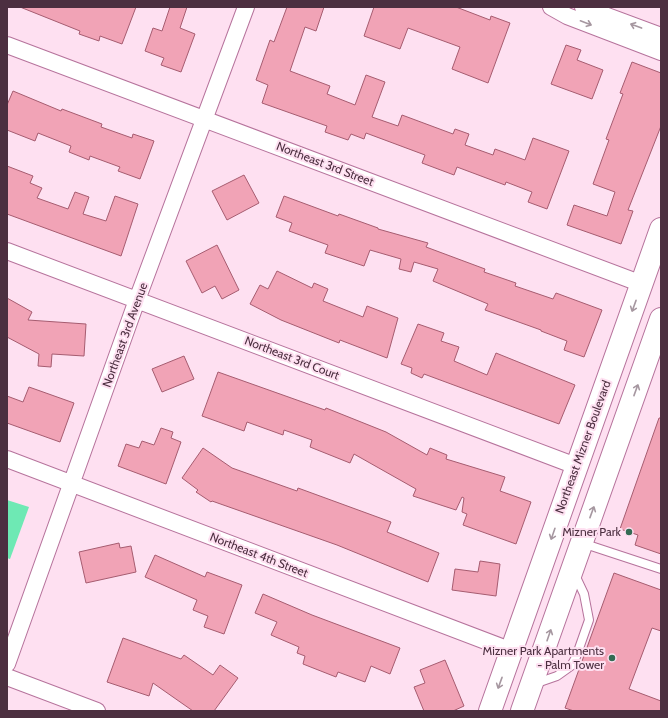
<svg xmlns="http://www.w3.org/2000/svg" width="668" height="718" font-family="Cabin,sans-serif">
	<rect width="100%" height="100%" fill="#fee0f1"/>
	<path fill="#6ee9b4" d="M7,500L29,507L10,559L7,558Z"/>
	<path fill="#f1a3b6" stroke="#a65c70" d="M20,7H136L122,44L100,36L99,41L79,34L80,31Z
		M170,7H187L180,28L195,34L181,72L161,65L164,58L145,51L153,28L162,31Z
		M287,7H324L316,31L305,27L290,71L330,86L327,94L355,105L366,75L385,82L372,117L398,126L402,115L453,134L455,129L469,134L465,145L493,155L495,149L525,160L533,138L569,151L547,209L528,202L532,192L506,182L505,185L457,167L454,175L422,163L425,155L366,133L364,139L351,134L348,140L325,132L327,126L262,103L268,85L256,80L270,40L274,42Z
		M374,7H456L490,20L491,16L510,23L488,83L452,69L460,47L408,28L400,49L364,36Z
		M566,45L581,50L577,60L603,70L592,99L551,84Z
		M632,62L661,73V126L628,210L633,211L621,244L567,225L574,205L607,216L615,192L593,184L609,140L606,139L623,94L620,93Z
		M13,91L61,111L62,109L102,124L101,127L132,138L133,134L154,141L140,179L118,171L120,167L90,156L89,160L69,152L71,146L38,133L35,141L7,130V105Z
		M7,166L33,176L30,183L42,188L37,198L68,209L75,192L89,197L83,214L106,221L115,196L138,204L121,256L7,214Z
		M244,175L259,203L227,220L212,191Z
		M284,196L338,216L339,214L378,228V229L428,243L426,247L485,269L484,272L516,283L515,286L553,299L556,293L602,310L584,357L564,350L567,341L541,331V330L485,310L488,304L433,281L438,269L414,262L411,272L399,269L401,259L370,250L364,266L325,253L328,245L289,231L292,223L276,217Z
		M217,245L239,290L222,299L215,286L202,293L186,261Z
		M277,271L312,288L314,283L328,289L323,301L363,317L367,306L398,318L387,358L340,340L339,343L281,320L250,304L260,285L268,289Z
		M7,298L32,312L28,320L86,324L84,356L52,354L51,367L38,366L39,354L7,337Z
		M418,324L444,333L441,341L459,347L454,361L487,375L496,353L575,385L559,424L424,374L422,378L411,373L412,368L401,364Z
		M184,356L194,379L162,392L152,369Z
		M218,372L325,410L326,408L386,432L427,455L430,448L447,455L446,459L505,477L500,491L531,502L516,544L463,525L467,514L462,512L464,498L462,497L456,510L413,496L416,489L354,454L350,463L310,447L312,440L284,430L283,435L247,422L244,431L202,416Z
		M29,387L74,403L60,442L7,423V396L23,402Z
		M659,418H661V554L635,545L638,535L620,529Z
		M161,428L173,432L171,438L181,442L166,484L118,466L126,444L139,448L142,441L154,445Z
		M203,448L232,468L297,491L298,488L391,522L387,532L439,553L428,582L337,545L212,501L211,502L196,492L198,490L182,478Z
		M119,543L120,548L131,546L136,572L86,583L79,552Z
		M155,555L205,577L207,572L242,585L224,634L204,627L208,616L193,610L197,600L145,577Z
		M480,561L500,564L496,596L452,590L455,569L478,572Z
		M614,573L661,590V631L652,628L629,689L661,701V711H574L565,708Z
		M263,594L312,615L400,648L390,674L371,666L365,682L338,672L336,677L303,664L305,656L297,653L299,647L271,635L277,622L255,613Z
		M123,638L181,659L184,655L213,675L220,665L238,678L214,711H193L153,683L149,696L107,682Z
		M445,660L464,706L453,711H424L414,687L425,683L420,670Z"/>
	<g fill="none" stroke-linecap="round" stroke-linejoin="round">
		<defs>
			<path id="lane" d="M582,543L661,569
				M534,684L557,676L571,666L576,657L589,620L584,594L575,575"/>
			<path id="street" d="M551,7L567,16L661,52
				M583,7L661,36
				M7,45L642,284
				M7,251L576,466
				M7,459L512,651
				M7,664L137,300L246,7
				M7,677L97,711"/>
			<path id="secondary" d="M490,711L661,229
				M522,711L661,319"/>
		</defs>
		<use href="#lane" stroke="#b6739c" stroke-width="10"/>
		<use href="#street" stroke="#b6739c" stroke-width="18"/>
		<use href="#secondary" stroke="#b6739c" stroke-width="24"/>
		<use href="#lane" stroke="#fff" stroke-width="8"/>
		<use href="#street" stroke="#fff" stroke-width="16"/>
		<use href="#secondary" stroke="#fff" stroke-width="22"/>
	</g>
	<defs><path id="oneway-shaft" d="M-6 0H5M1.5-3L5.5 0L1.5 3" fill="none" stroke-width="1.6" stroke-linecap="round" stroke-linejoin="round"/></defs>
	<g stroke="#a697a0">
		<use href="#oneway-shaft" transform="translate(586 23) rotate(21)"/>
		<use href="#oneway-shaft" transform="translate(636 26) rotate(-160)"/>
		<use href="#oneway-shaft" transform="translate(634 306) rotate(110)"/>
		<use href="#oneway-shaft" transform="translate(636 390) rotate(-70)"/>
		<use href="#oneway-shaft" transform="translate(592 512) rotate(-70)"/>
		<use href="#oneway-shaft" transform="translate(553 534) rotate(109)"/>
		<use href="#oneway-shaft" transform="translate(549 635) rotate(-71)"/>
		<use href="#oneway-shaft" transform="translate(500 683) rotate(110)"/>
	</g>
	<g fill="#336b53" stroke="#fee0f1" stroke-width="1.5">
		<circle cx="629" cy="532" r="4"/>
		<circle cx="612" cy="658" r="4"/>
	</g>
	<g text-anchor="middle" stroke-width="4" stroke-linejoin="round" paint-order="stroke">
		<g font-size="12" fill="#4c2f40" stroke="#fee0f1">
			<text transform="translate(325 164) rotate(21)" y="4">Northeast 3rd Street</text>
			<text transform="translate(125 335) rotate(-70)" y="4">Northeast 3rd Avenue</text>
			<text transform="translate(292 358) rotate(21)" y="4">Northeast 3rd Court</text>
			<text transform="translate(583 447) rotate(-70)" y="4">Northeast Mizner Boulevard</text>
			<text transform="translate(259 555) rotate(21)" y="4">Northeast 4th Street</text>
		</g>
		<g font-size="12" fill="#4c2f40" stroke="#fee0f1" text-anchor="end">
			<text x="621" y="536">Mizner Park</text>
			<text x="604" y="655">Mizner Park Apartments<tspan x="604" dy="14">- Palm Tower</tspan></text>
		</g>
	</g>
	<rect width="668" height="718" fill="none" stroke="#4c2f40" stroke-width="16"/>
</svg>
